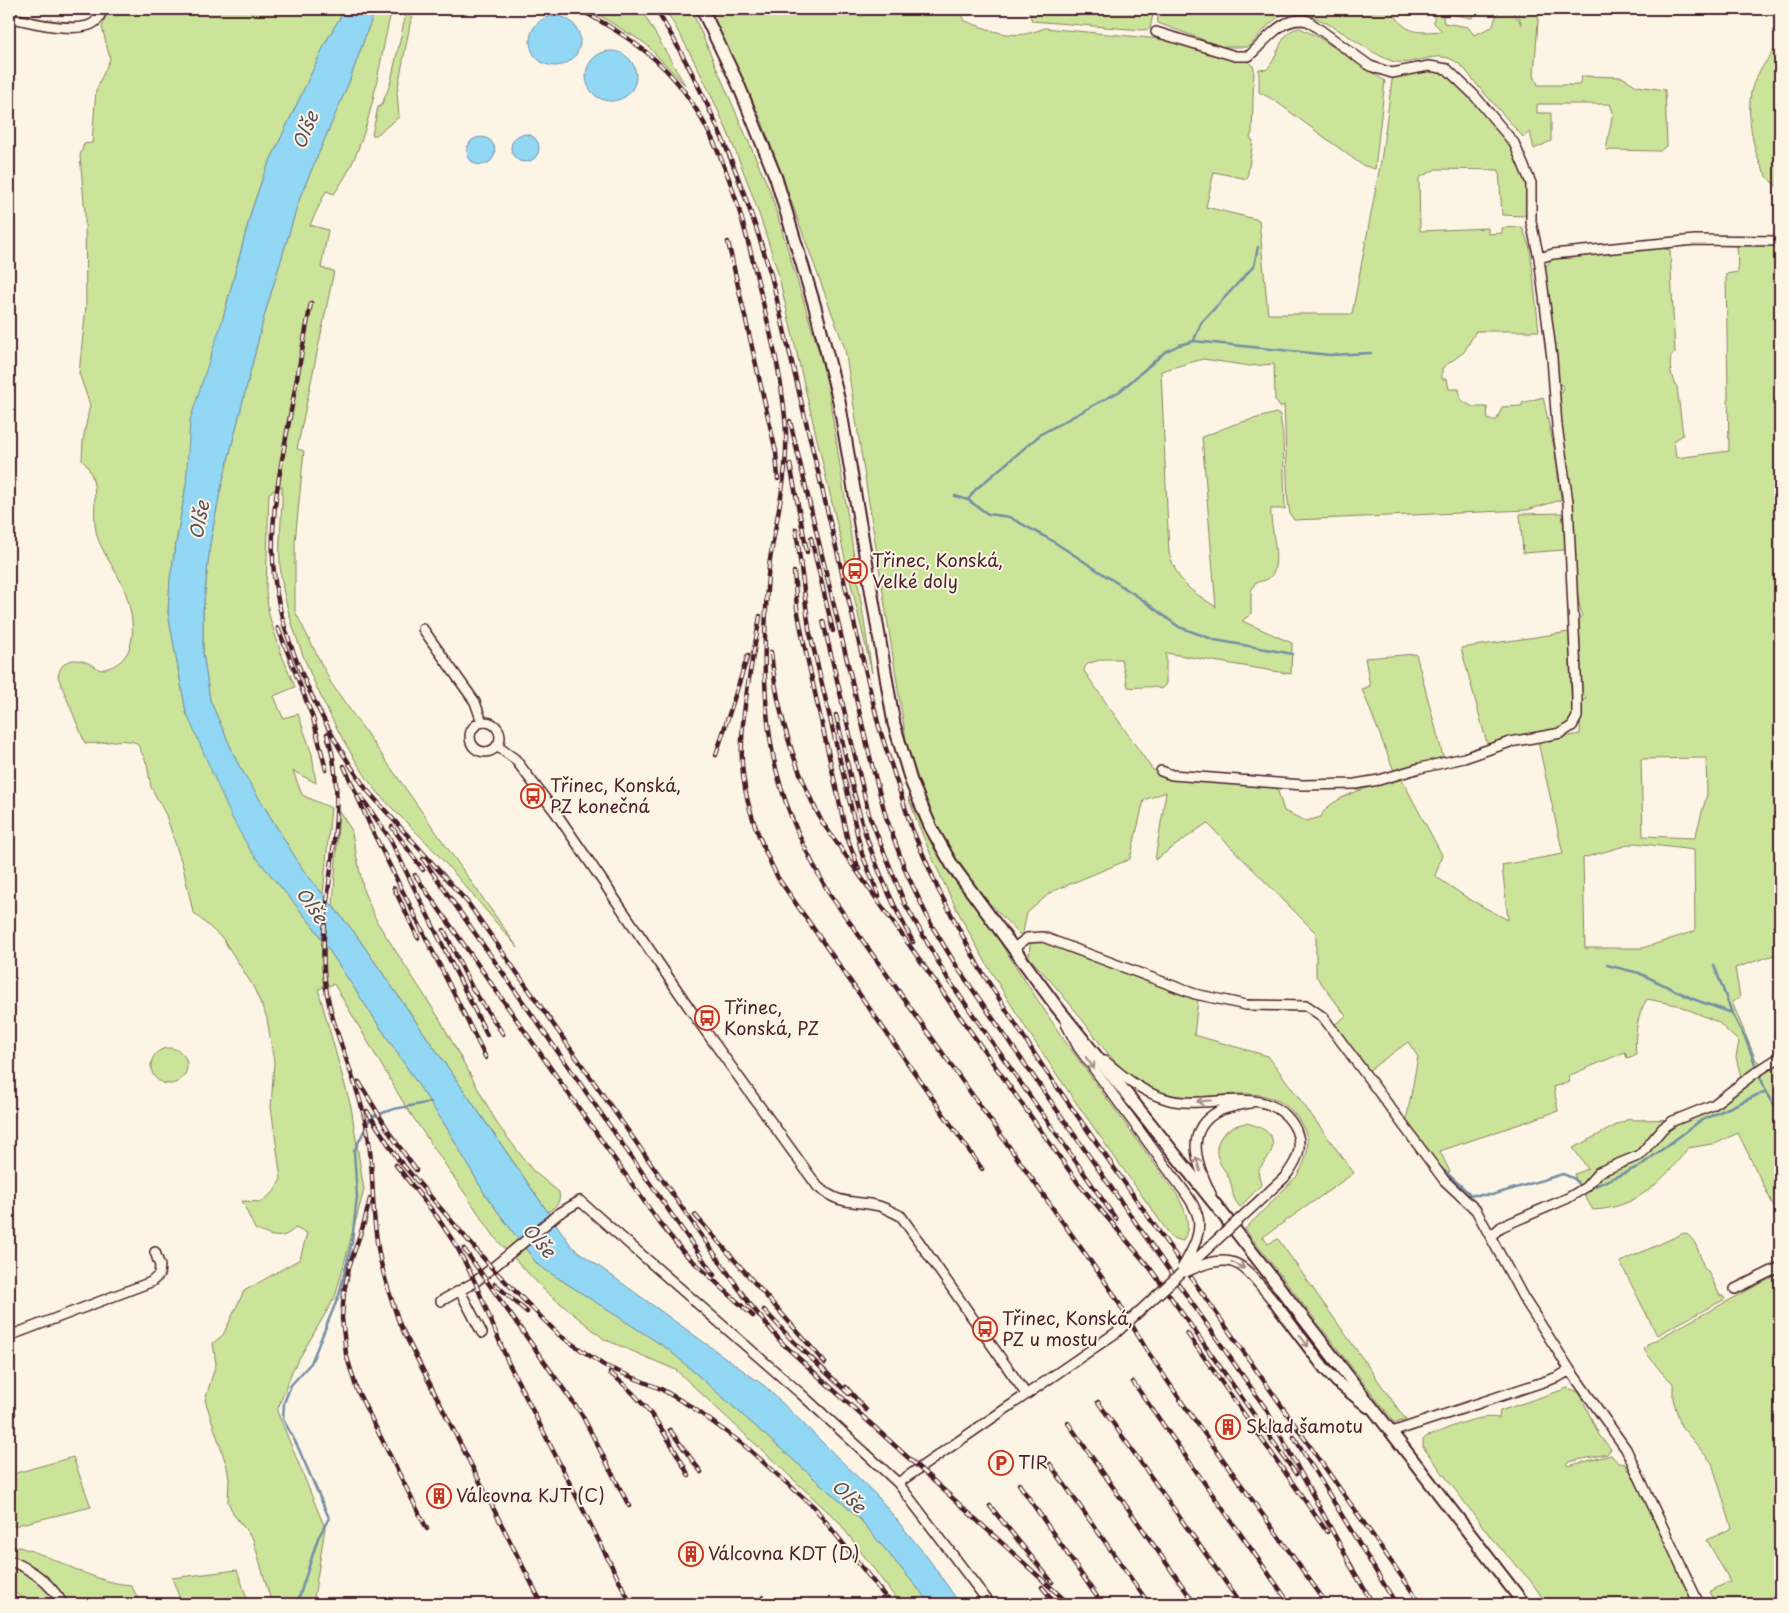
<svg xmlns="http://www.w3.org/2000/svg" width="1789" height="1613" font-family="'Playpen Sans',sans-serif">
	<rect width="100%" height="100%" fill="#fcf5e5"/>
	<filter id="ink" filterUnits="userSpaceOnUse"><feTurbulence type="fractalNoise" baseFrequency=".02" numOctaves="2"/><feDisplacementMap in="SourceGraphic" scale="10" xChannelSelector="R" yChannelSelector="G"/><feConvolveMatrix kernelMatrix="1 2 1 2 8 2 1 2 1" color-interpolation-filters="sRGB"/></filter>
	<g filter="url(#ink)">
		<path fill="#cbe49a" stroke="#8a8262" fill-rule="evenodd" d="M108,9H345L327,40L264,174L252,209L223,318L186,485L170,579L168,613L186,712L250,850L313,926L447,1128L486,1196L538,1265L668,1349L859,1518L931,1604H900L838,1521L676,1370L604,1339L544,1290L496,1239L406,1107L334,984L318,989L351,1107L364,1190L335,1297L293,1369L277,1411L325,1528L313,1604H272L253,1539L234,1515L228,1502L229,1479L227,1467L205,1400L216,1364L213,1343L223,1335L244,1291L300,1259L307,1233L295,1228C281,1242 271,1236 255,1229L242,1201L261,1202L274,1192L281,1179L271,1107L274,1062L267,1018L253,986L223,939L193,912L183,867L166,815L151,787L147,764L137,743C119,736 103,746 85,743L58,677C62,653 84,658 100,670C139,664 136,625 126,594C119,573 104,557 97,536C90,509 103,481 82,460L83,440L90,405L79,373L86,306L85,214L80,155L84,144L92,143L96,90L110,59L102,27Z
			M375,9H392C376,71 373,141 334,194L326,191L310,225L328,230L321,268L334,271L297,449L304,451L295,542V611L331,683L518,948C491,917 466,886 439,856C417,831 391,810 371,784C334,732 289,639 281,576C277,546 283,516 282,486L269,493L266,590L269,615L281,653L295,687L274,696L283,718L298,714L312,754L316,783L293,771L302,795L331,808L323,894L303,870L238,764L210,700L203,653V611L210,544L220,492L265,313L300,197L349,82Z
			M407,9H413L397,92L399,117L376,135H372L378,107L381,106L390,85Z
			M589,9H641L685,85L646,44Z
			M665,9H691L770,191L826,375L872,673L778,273C750,180 715,92 665,9Z
			M710,9H959L965,21C994,31 1014,42 1044,28L1171,40L1217,56L1246,60L1254,67L1252,133L1250,137L1253,141L1247,179L1214,172L1206,207L1259,220L1268,314H1352L1381,161L1392,80L1395,77C1419,72 1436,64 1456,79C1490,119 1533,157 1527,214L1523,216L1502,215L1499,170L1436,169L1419,178L1420,231L1488,228V234L1502,233V228L1522,227L1530,248L1539,331H1476L1464,352L1442,368V379H1447L1449,389H1459L1461,400L1473,407H1487L1488,420H1497L1502,407L1522,406V403L1543,397L1555,452L1561,500L1527,510L1294,520L1290,514L1288,502L1284,405L1280,407L1275,400L1274,364L1250,366L1203,359L1161,371L1169,553C1179,585 1189,589 1216,607L1202,437L1235,424L1276,413L1280,415L1283,436L1285,509H1271C1269,524 1284,567 1269,578C1266,581 1259,581 1255,583L1251,591V614L1242,621L1292,643L1291,674L1166,653V684L1161,689C1149,684 1140,689 1128,687L1121,659H1104L1089,663L1085,667L1084,671L1152,769L1169,779L1277,788L1284,811L1306,821L1321,817C1326,797 1382,783 1401,778L1442,855L1435,876L1469,899L1508,920L1502,865L1563,854L1538,742L1580,734L1581,701L1586,699L1582,692L1579,620L1582,616L1578,598L1571,509L1557,395L1563,392L1562,385L1556,383L1544,269L1552,259L1564,256L1660,248L1670,250L1675,353L1671,356C1669,364 1671,380 1677,387L1683,435L1674,441L1676,458L1729,451L1726,274L1738,272L1737,244L1780,245V953L1735,968L1740,997L1732,1002L1756,1060L1761,1064L1780,1056V1219L1738,1133L1717,1143L1688,1148C1663,1181 1637,1208 1593,1210L1575,1179V1174L1588,1169L1573,1148L1630,1118L1633,1120L1686,1119L1742,1081L1736,1057L1739,1042L1718,1022L1677,1005L1647,999C1637,1015 1634,1037 1636,1055L1627,1058L1625,1052L1568,1076L1570,1082L1554,1087L1558,1111L1440,1151L1450,1172L1441,1174L1406,1122L1418,1057L1408,1042L1368,1071L1334,1025L1346,1016L1316,976V933L1207,823L1155,860L1166,792L1144,800L1130,859L1051,892L1027,913L1022,937L979,892L936,827L908,753L845,349L763,124ZM1706,758L1707,794L1695,838L1643,836L1641,759ZM1635,843L1694,850L1695,931L1643,948H1585L1583,858Z
			M1028,9H1154L1150,29L1142,30L1032,21Z
			M1157,9H1391C1406,34 1414,33 1442,31L1434,23V9H1475L1472,18L1450,14L1443,16L1444,23L1468,27L1474,35L1492,27L1499,9H1511L1522,25L1516,9H1539L1534,75L1538,85H1579L1582,76L1622,77L1637,86L1665,90L1667,145L1660,151L1606,150L1613,112L1610,104H1537V113H1551V141L1534,149L1530,132L1523,137C1508,120 1493,103 1478,86C1472,79 1466,69 1458,63C1437,47 1415,68 1392,61C1363,52 1311,0 1281,15C1269,23 1258,37 1248,47H1223L1158,23Z
			M1300,28L1318,37L1385,81L1375,169L1362,165L1274,100L1259,92V69L1266,70C1280,57 1279,30 1300,28Z
			M1780,48V188C1754,176 1745,114 1752,88C1755,76 1766,62 1773,51Z
			M1562,513L1566,547L1564,550L1523,553L1520,514Z
			M1569,632L1572,720L1566,727L1488,747L1461,648Z
			M1416,654L1444,760L1394,771L1362,689L1370,686L1365,658Z
			M908,797L935,850L994,933L1062,1037L1178,1196C1186,1213 1192,1224 1183,1241L1172,1238C1074,1098 966,961 908,797Z
			M339,811L351,829L364,892L377,922L439,1018L498,1125L533,1171L559,1192C561,1203 556,1206 548,1212L354,932L333,906Z
			M1035,940H1042L1198,1000L1194,1035L1268,1056L1354,1173L1263,1237L1268,1244L1278,1239L1406,1420L1395,1423L1245,1229L1297,1176C1306,1161 1312,1144 1303,1127C1279,1081 1235,1096 1194,1097C1177,1097 1158,1093 1143,1084C1114,1068 1094,1034 1074,1009C1060,991 1044,974 1029,957L1030,944Z
			M151 1066a18 18 0 1 1 36 0a18 18 0 1 1-36 0Z
			M1246,1123C1261,1126 1280,1135 1270,1154C1267,1160 1261,1165 1258,1171L1261,1185L1240,1207C1229,1194 1235,1191 1229,1178C1227,1172 1221,1167 1219,1161C1211,1140 1227,1126 1246,1123Z
			M1684,1233C1696,1237 1700,1256 1704,1268L1708,1271L1720,1296H1723L1725,1299L1657,1335L1620,1262Z
			M1780,1273V1604H1716L1709,1592L1730,1581L1707,1540L1732,1528L1712,1463L1681,1426L1673,1399V1383L1663,1374L1644,1350L1648,1344Z
			M1568,1388L1579,1392L1599,1435L1611,1449L1607,1454L1568,1462L1566,1464L1568,1466L1611,1455L1618,1463L1625,1464L1628,1470H1632L1695,1604H1547L1530,1580L1493,1540L1423,1447V1440L1426,1437C1447,1429 1477,1414 1499,1418L1500,1411Z
			M73,1457L91,1507L9,1527V1475Z
			M9,1545C51,1552 87,1582 131,1585L141,1604H24V1599L17,1594L9,1591Z
			M237,1570L249,1604H182L172,1578Z"/>
		<path fill="#92d8f4" stroke="#758ea4" d="M345,9H375L349,82L300,197L265,313L220,492L210,544L203,611V653L210,700L238,764L303,870L354,932L572,1247L766,1387L878,1497L928,1558L960,1604H931L859,1518L668,1349L538,1265L486,1196L447,1128L313,926L250,850L231,816L186,712L168,613L170,579L186,485L190,420L223,318L252,209L264,174L327,40Z
			M530 41a25 25 0 1 1 50 0a25 25 0 1 1-50 0Z
			M586 76a25 25 0 1 1 50 0a25 25 0 1 1-50 0Z
			M511 148a14 14 0 1 1 28 0a14 14 0 1 1-28 0Z
			M467 151a14 14 0 1 1 28 0a14 14 0 1 1-28 0Z"/>
		<g fill="none" stroke-linecap="round" stroke-linejoin="round">
			<path stroke="#758ea4" stroke-width="2.5" d="M1194,340L1201,323L1254,266L1258,247
				M955,496L968,500L975,490L1041,434L1120,391L1165,352L1179,345L1194,341L1330,355L1371,353
				M968,500L988,514L1009,517L1051,540L1140,598L1179,627L1215,640L1293,654
				M1607,965L1639,973L1693,999L1732,1013L1746,1040L1757,1069
				M1714,965L1732,1013
				M1766,1091L1780,1115
				M1440,1167L1471,1195H1492L1563,1174L1575,1179L1580,1187
				M1586,1190L1640,1166L1700,1121L1766,1091L1758,1072
				M297,1604L318,1538L329,1518L297,1445L283,1419L284,1403L291,1385L311,1363L339,1295L352,1242L357,1197L354,1151L371,1117L394,1109L431,1102"/>
			<defs>
				<path id="minor" d="M9,17C28,22 74,33 92,24C98,21 100,15 103,9
					M1156,32L1235,56H1249C1267,40 1282,15 1308,21L1370,66L1392,73L1429,66L1447,69L1474,95L1514,143L1531,183V222L1539,258
					M423,629L475,702L482,722
					M470 737a15 15 0 1 1 30 0a15 15 0 1 1-30 0Z
					M497,746L515,759L556,813L699,1022L818,1187C843,1207 852,1199 879,1206C886,1208 894,1213 901,1216L1026,1394
					M1161,771L1172,775L1303,785L1355,784L1379,780L1420,768L1464,758L1510,742L1561,733L1572,726L1577,717V695L1568,502L1557,426L1552,358L1539,258L1553,254L1695,240L1780,241
					M1013,949L1027,938L1043,937L1195,994L1246,1005L1307,1006L1323,1017L1444,1180L1476,1210L1523,1297L1570,1370L1626,1449L1699,1604
					M1066,1024L1078,1047L1172,1175
					M1105,1061C1124,1077 1142,1092 1166,1099C1205,1112 1272,1079 1296,1130C1304,1149 1296,1163 1284,1178
					M1211,1194C1198,1167 1182,1130 1219,1111C1228,1107 1240,1105 1250,1103
					M1491,1236L1501,1227L1568,1198L1586,1187L1599,1172L1640,1155L1663,1128L1673,1121L1713,1105L1755,1073L1780,1057
					M1735,1289L1780,1267
					M460,1291L482,1333
					M441,1301L475,1282L558,1214L580,1201L800,1393L898,1483L990,1604
					M9,1336L151,1282L159,1275L160,1266L155,1252
					M1392,1432L1558,1377L1570,1370
					M898,1483L1117,1332
					M9,1560C33,1570 49,1582 63,1604"/>
				<path id="tertiary" d="M1274,1302L1325,1369L1337,1382L1368,1407"/>
				<path id="secondary" d="M702,9L739,86L776,178L815,307L839,401L894,724L911,781L931,828L952,865L1056,1006L1218,1208L1524,1604"/>
			</defs>
			<use href="#minor" stroke="#4a1f2b" stroke-width="12"/>
			<use href="#tertiary" stroke="#4a1f2b" stroke-width="14"/>
			<use href="#secondary" stroke="#4a1f2b" stroke-width="15"/>
			<use href="#minor" stroke="#fcf5e5" stroke-width="9"/>
			<use href="#tertiary" stroke="#fcf5e5" stroke-width="10"/>
			<use href="#secondary" stroke="#fcf5e5" stroke-width="11"/>
			<defs>
				<path id="rail" d="M579,9C615,29 649,49 676,81C727,143 746,231 764,307C774,348 784,389 786,432C788,478 775,522 769,567C766,590 766,613 765,636C762,740 777,806 831,896L1113,1293L1146,1349L1181,1401L1327,1604
					M656,9C708,94 742,179 771,275L879,727L912,829L938,889L980,969L1043,1067L1421,1604
					M728,242L776,452L778,479
					M311,303C303,344 296,385 288,427C279,475 269,524 274,574C281,645 325,730 366,789L468,903L749,1303L782,1343L1069,1604
					M790,421L871,761L886,817L906,872L932,926L959,970L1266,1409L1353,1569
					M790,464L807,552
					M796,529L809,629L862,854L879,896
					M811,538L833,631
					M794,572L797,608L803,639L847,837L859,869
					M760,616C752,664 740,714 742,763C744,804 760,842 778,878L982,1169
					M823,621L869,815L905,904L948,979L1116,1219
					M278,628L313,718L326,770
					M771,652C777,713 794,768 822,822L1078,1183L1150,1268L1296,1474
					M836,715C845,750 851,785 861,819C873,862 892,903 913,942
					M327,734C352,811 319,892 324,971C328,1025 355,1072 366,1124C374,1160 371,1197 376,1233C379,1265 390,1295 400,1325L542,1604
					M716,755L748,655
					M344,766L373,832L486,1058
					M360,795L390,839L487,1035
					M392,827L423,870
					M423,859L714,1275
					M415,875L658,1221L683,1252L753,1316
					M394,888L418,938
					M444,930L472,988L503,1034
					M359,1082L391,1135L416,1170
					M367,1111L398,1159L492,1268L559,1335L605,1366L661,1389L692,1407L744,1445L814,1507L891,1604
					M396,1165L438,1218
					M370,1199L364,1223L349,1267L344,1292L342,1318L346,1354L357,1390L427,1529
					M435,1214L457,1247L475,1282L508,1362L631,1604
					M695,1215L825,1363
					M464,1249L582,1415L629,1506
					M495,1284L527,1312
					M764,1310L792,1340L849,1394
					M1187,1333L1327,1532
					M610,1373C646,1400 668,1436 689,1476
					M1133,1382L1290,1604
					M846,1387L866,1410
					M1098,1402L1241,1604
					M1068,1423L1195,1604
					M670,1430L701,1472
					M1294,1437L1396,1604
					M1050,1464L1149,1604
					M1019,1484L1102,1604
					M990,1506L1052,1582
					M1349,1563L1373,1604
					M1042,1587L1056,1604
					M763,1597L767,1604"/>
			</defs>
			<use href="#rail" stroke="#4a1f2b" stroke-width="4.5"/>
			<use href="#rail" stroke="#fcf5e5" stroke-width="2.5" stroke-dasharray="8" stroke-linecap="butt"/>
			<defs>
				<path id="minor-bridge" d="M1172,1175C1202,1214 1209,1223 1182,1268
					M1186,1272C1236,1248 1243,1265 1274,1302
					M1117,1332L1284,1178"/>
			</defs>
			<use href="#minor-bridge" stroke="#4a1f2b" stroke-width="12" stroke-linecap="butt"/>
			<use href="#minor-bridge" stroke="#fcf5e5" stroke-width="9"/>
		</g>
		<defs><path id="oneway-shaft" d="M-6 0H5M1.5-3L5.5 0L1.5 3" fill="none" stroke-width="1.6" stroke-linecap="round" stroke-linejoin="round" transform="scale(1.25)"/></defs>
		<g stroke="#a38a88">
			<use href="#oneway-shaft" transform="translate(1090 1063) rotate(54)"/>
			<use href="#oneway-shaft" transform="translate(1204 1101) rotate(175)"/>
			<use href="#oneway-shaft" transform="translate(1198 1164) rotate(-106)"/>
			<use href="#oneway-shaft" transform="translate(1238 1265) rotate(26)"/>
			<use href="#oneway-shaft" transform="translate(1304 1341) rotate(53)"/>
		</g>
	</g>
	<defs>
		<symbol id="bus-ring" viewBox="-11 -11 22 22"><circle r="9.5" fill="#fcf5e5" stroke="#c8321e" stroke-width="1.5"/><path d="M-5-6H5V4H4V6H2V4H-2V6H-4V4H-5ZM-3.5-4V0h7V-4ZM-3.5 1.2v1.5H-2V1.2ZM2 1.2v1.5H3.5V1.2Z" fill="#c8321e"/></symbol>
		<symbol id="building-ring" viewBox="-11 -11 22 22"><circle r="9.5" fill="#fcf5e5" stroke="#c8321e" stroke-width="1.5"/><path d="M-4-6H4V6H1V3H-1V6H-4ZM-2.5-4.3h1.7v1.8h-1.7ZM.8-4.3h1.7v1.8H.8ZM-2.5-1h1.7V.8h-1.7ZM.8-1h1.7V.8H.8Z" fill="#c8321e"/></symbol>
		<symbol id="parking-ring" viewBox="-11 -11 22 22"><circle r="9.5" fill="#fcf5e5" stroke="#c8321e" stroke-width="1.5"/><path d="M-3.5-5.5H1a3.5 3.5 0 0 1 0 7H-1V5.5H-3.5ZM-1-3.4V-.6H.8a1.4 1.4 0 0 0 0-2.8Z" fill="#c8321e"/></symbol>
	</defs>
	<g fill-rule="evenodd">
		<use href="#bus-ring" x="841" y="557" width="28" height="28"/>
		<use href="#bus-ring" x="519" y="782" width="28" height="28"/>
		<use href="#bus-ring" x="693" y="1004" width="28" height="28"/>
		<use href="#bus-ring" x="971" y="1315" width="28" height="28"/>
		<use href="#building-ring" x="1214" y="1413" width="28" height="28"/>
		<use href="#parking-ring" x="987" y="1449" width="28" height="28"/>
		<use href="#building-ring" x="425" y="1482" width="28" height="28"/>
		<use href="#building-ring" x="677" y="1540" width="28" height="28"/>
	</g>
	<g text-anchor="middle" stroke-width="4" stroke-linejoin="round" paint-order="stroke">
		<g font-size="18" fill="#4a1f2b" stroke="#fcf5e5" text-anchor="start">
			<text x="872" y="567">Třinec, Konská,<tspan x="872" dy="21">Velké doly</tspan></text>
			<text x="550" y="792">Třinec, Konská,<tspan x="550" dy="21">PZ konečná</tspan></text>
			<text x="724" y="1014">Třinec,<tspan x="724" dy="21">Konská, PZ</tspan></text>
			<text x="1002" y="1325">Třinec, Konská,<tspan x="1002" dy="21">PZ u mostu</tspan></text>
			<text x="1246" y="1433">Sklad šamotu</text>
			<text x="1018" y="1469">TIR</text>
			<text x="456" y="1502">Válcovna KJT (C)</text>
			<text x="708" y="1560">Válcovna KDT (D)</text>
		</g>
		<g font-size="19" font-style="italic" fill="#5c4d5d" stroke="#fcf5e5">
			<text transform="translate(305 130) rotate(-68)" y="7">Olše</text>
			<text transform="translate(199 520) rotate(-79)" y="7">Olše</text>
			<text transform="translate(312 905) rotate(55)" y="7">Olše</text>
			<text transform="translate(539 1240) rotate(49)" y="7">Olše</text>
			<text transform="translate(849 1496) rotate(45)" y="7">Olše</text>
		</g>
	</g>
	<rect width="1789" height="1613" fill="none" stroke="#fcf5e5" stroke-width="30"/>
	<rect x="15" y="15" width="1759" height="1583" fill="none" stroke="#4a1f2b" stroke-width="2" filter="url(#ink)"/>
</svg>
